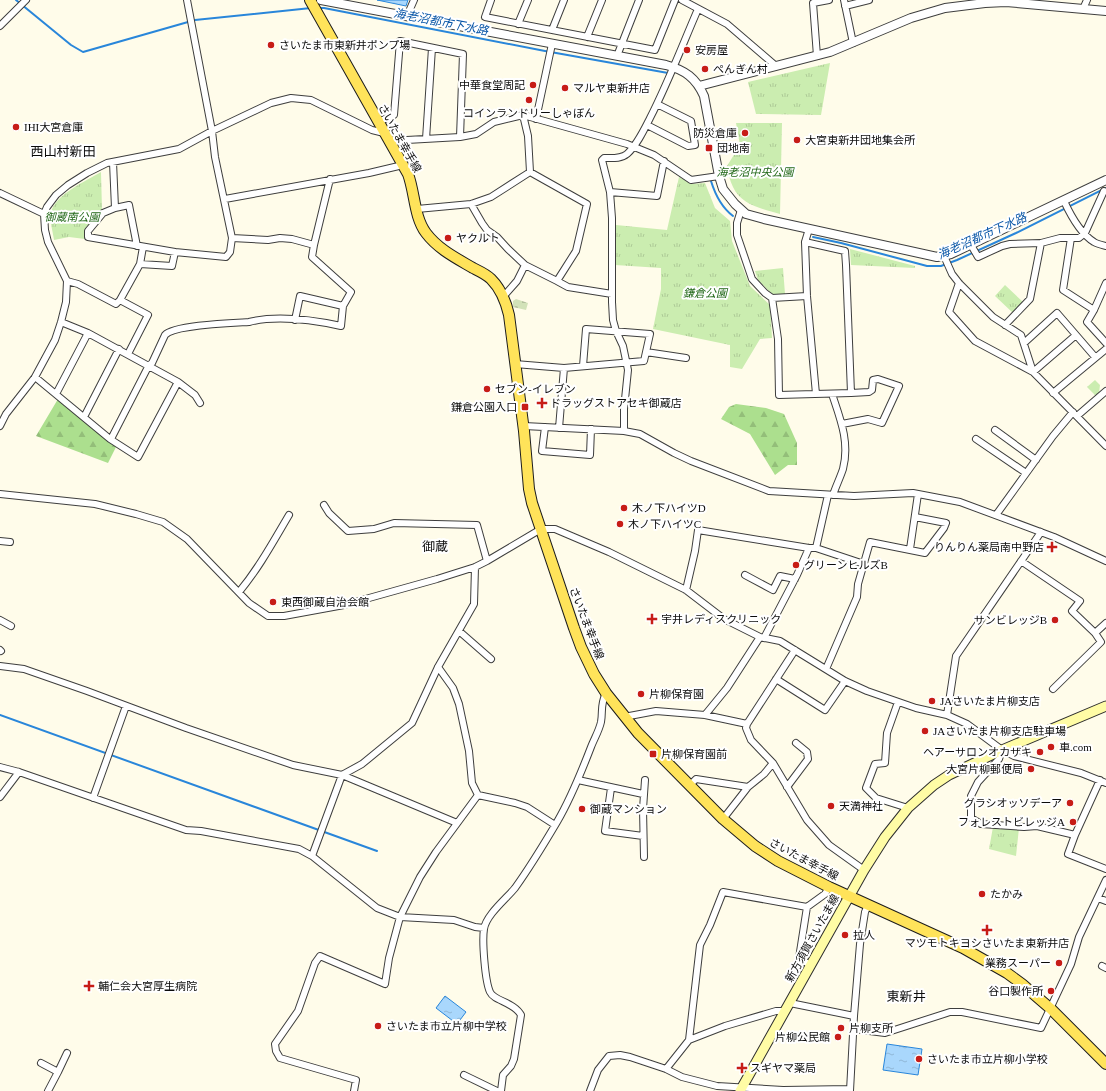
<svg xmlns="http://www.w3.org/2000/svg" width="1106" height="1091" font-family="'Times New Roman','Noto Sans JP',serif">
	<defs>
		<pattern id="forest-firs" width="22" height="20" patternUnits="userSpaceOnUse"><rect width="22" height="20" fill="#acdf8e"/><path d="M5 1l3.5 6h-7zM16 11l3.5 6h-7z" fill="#93be79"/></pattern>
		<pattern id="cemetery-stones" width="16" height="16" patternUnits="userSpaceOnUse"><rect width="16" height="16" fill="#d2e2b9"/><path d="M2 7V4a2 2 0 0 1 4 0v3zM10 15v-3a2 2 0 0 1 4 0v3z" fill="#b3c19e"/></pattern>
		<pattern id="park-tufts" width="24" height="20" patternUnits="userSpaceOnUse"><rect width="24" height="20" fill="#cbedb0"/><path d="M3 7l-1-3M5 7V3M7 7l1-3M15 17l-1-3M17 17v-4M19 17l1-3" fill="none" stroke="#adca96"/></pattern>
		<pattern id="water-ripples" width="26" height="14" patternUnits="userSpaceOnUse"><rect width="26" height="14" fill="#a9d7fc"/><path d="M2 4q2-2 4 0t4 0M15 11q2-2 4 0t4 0" fill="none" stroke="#90b7d7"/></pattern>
	</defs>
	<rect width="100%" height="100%" fill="#fffcea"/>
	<path fill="url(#forest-firs)" d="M58,399L116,447L108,463L36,436Z
		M736,404L766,408L784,414L797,443V465H788L775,475L750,434L721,419L729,407Z"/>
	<path fill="url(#cemetery-stones)" d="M516,299L528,303L526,310L513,307V301Z"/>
	<path fill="url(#park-tufts)" d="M830,63L821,115L756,114L748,82Z
		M736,123H782L780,214C763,209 741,205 733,187C730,181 728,173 727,166L740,145Z
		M101,172L102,210L86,231L85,239L69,237L54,240C53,232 49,220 51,212C56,194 86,181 101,172Z
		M679,177L692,184L705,183L715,208L730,221L732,241L750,286L770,305L772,338L760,339L742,369L730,367V345L653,329L661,289V268L615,265L616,225L667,230Z
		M850,249L915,266V268L851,265Z
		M783,268L785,294L774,296L758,280L755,271Z
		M1005,285L1023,302L1013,313L995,296Z
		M1095,380L1100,385L1099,393L1096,396L1087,387Z
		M993,827L1019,828L1016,856L989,849Z"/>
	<path fill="url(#water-ripples)" stroke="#2986da" d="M377,0H408L406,6Z
		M445,996L466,1012L457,1024L436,1008Z
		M887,1044L922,1049L918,1075L883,1070Z"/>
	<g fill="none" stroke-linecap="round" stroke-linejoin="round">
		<path stroke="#2986da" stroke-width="2" d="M16,0L71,45L83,52L195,20L311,8
			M318,8H324L545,51L668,73
			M711,181C715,194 721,207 733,216
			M813,237L841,243L927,266H941L957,260L1016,233L1106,188
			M0,715L377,851"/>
		<defs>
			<path id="minor" d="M491,0L485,17L655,50L675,0
				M682,0L727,24L776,66
				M844,0L853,43
				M845,6L869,0
				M1083,9L1087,0
				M407,16L414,0
				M518,24L528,0
				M0,26L26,0
				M552,30L564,0
				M587,37L602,0
				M617,56L639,0
				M817,56L813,3L829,0
				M523,115L528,136L530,172
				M536,119L552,44
				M378,122L394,115L400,41L463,54L460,137
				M647,125L688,146L695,145L691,121L657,104
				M426,139L432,48
				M389,141L460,137L476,134L494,122L523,115L627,144L654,155L691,180L719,176
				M113,162L115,208L129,205L137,246
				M610,192L657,196L664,161
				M0,193L44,214
				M225,199L369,173L403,165
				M1064,201C1070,214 1081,234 1094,242C1097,244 1102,245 1106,246
				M115,208L103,213L88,231V237L175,252L226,257L230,252L232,238L215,157L212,131L187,0
				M417,209L471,204L491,197L530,172L587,204L576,251L557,281L525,265L508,249L497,237L487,230L482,223L471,204
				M741,210L737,223V235L752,279L765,293L772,298L807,296
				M232,238L268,240L280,238L292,239L314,245
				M1071,238L1063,290L1094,310
				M805,242L807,296L816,394
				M971,245L978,257L1002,246L1010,244L1041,243
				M944,256L952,274L959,283L993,317L1021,335L1033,372L1106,446
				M140,264L172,266L175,252
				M67,281L78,284L116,304L120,300L140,264L143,247
				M557,281L568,287L612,294
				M959,283L949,312L975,341L1033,372L1076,335
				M1106,283L1094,310L1087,322L1106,343
				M503,297L517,281L525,265
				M772,298L778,339L779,395L851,393L846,265L845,251L805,242L809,229
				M120,300L148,315L128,354
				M295,320L300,296L343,306
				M1005,325L1030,299L1041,243L1060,238H1079L1085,233L1104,191
				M1024,343L1057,313L1095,357
				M646,352L686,358
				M515,364L564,368L644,361L650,334L586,329L583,366
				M35,377L110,439L138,457L178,382L88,333L61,322
				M178,382L195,395L200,403
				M1053,393L1106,349
				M56,394L88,333
				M832,394C840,418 850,442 843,469C840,478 836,486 833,495
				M1077,416L1106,391
				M84,417L119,349
				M842,424L868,419L882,423L899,386L878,379L873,380L872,390L869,392L851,393
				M0,426L6,414L35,377L55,340L61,322L66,302L67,281L48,242L45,230L44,214L47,207L56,195L68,185L87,173L107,163L179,149L212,131L271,103L291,98L311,100L372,130L384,133
				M524,426L624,431L640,434L674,453L691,461L769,491L854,496L913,493L960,502L1054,537L1106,561
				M545,427L542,451L590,455L591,429
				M559,428L564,368
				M995,430L1036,460
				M624,431V409L628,370L623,346L616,331L613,320L612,302V218L610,192L602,160L604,158C612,158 621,159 627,154C637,145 644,130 650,118C668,83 682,46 698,9
				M111,439L149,365L152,363L165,335C174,325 233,323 249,322C277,315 313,320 341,326L343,306L351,292L312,257L314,245L330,179
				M976,439L1026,473
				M0,494L95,504L136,514L163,522L187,539L249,603L268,616H284L344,605L437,579L475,567L487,561L541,529H555L609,552L686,590L724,619L760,637L780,641L845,681L867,691L916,708L947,715L967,724L1002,750L1014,756L1081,773L1106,783
				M324,505L329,513L348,531L374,529L394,523L477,525L487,561
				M996,515L1053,436L1073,412
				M0,541L10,542
				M816,548L828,495
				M910,549L918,494
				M1021,561L1080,601L1072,611L1095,633L1106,623
				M745,575L773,590L780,576L795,579
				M686,590L695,551L698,530L809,548H816L864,564
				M239,592C259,568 273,542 289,515
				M0,620L11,626
				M459,631L491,659
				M764,638L797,575L809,548
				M0,650L1,651
				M795,650L747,724L746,728L751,740L773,763L807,820L829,845L864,870
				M0,666L24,669L87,691L186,728L293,765L342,775L457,823
				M438,667L453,688L459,704L469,751L472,783L478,795
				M826,669L857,597L858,584L870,542L925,553L944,528L946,523L915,517
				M776,679L825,710L845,681
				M1053,689L1101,642L1095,633
				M898,702L887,733L885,763L875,764L866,788L876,798L908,808
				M705,715L727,688L760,637
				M947,715L956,656L1041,532
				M624,717L656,711L705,715L747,724
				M1002,750L999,759L978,782L971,796V818L981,824L1024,827L1037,826L1075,835L1068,854L1106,869
				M0,767L19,772L186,830L201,831L299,849L312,856L377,908L400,917L454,920L475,927L484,928
				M578,780L643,794
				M690,785L696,779L748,787
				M787,787L808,759L807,752L796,743
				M611,788L605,831L643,836
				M478,795L515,803L527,807L555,825
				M0,797L19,772
				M93,798L126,706
				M723,819L748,787L764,774L773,763
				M1075,835L1100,780
				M312,856L342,775L362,764L412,723L438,667L474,604L475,567
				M644,857L643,809L645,780
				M1098,898L1106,901
				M807,907L799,958L810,965
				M1102,966L1106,968
				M790,1003L854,1016
				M854,1029L885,1033L950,1012H962L1041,1028L1071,964L1079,937L1106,880
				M689,1040L700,945L710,925L723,892L807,907L825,894L829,887
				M41,1063L58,1072L48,1091
				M666,1069L689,1040L725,1026L776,1011H785
				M58,1072L67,1053
				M464,1075L497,1091
				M354,1091L356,1080L280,1058L276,1051L275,1044L298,1011L315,963L320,956L385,984L389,958L400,917L420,877L436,852L478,795
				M501,1091L503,1075L511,1066L514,1059L521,1015C514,1002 494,1001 490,992C485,981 482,941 484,929C486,915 506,899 515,888C530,867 544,844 557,822C571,798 581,773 591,747C594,739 599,731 601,722C603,711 600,705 606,693
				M590,1091L598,1070L609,1056L620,1055L630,1057L666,1069L682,1077L717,1086L783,1090L850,1089
				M850,1091L854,1016L860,944L865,912L868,905"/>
			<path id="tertiary" d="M321,0L666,65C685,70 696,78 704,96L719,176L723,189L735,204L746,214L764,219L937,257L951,254L1106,180
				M699,86L830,52L911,18L945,8L985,3L1006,2L1106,11"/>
			<path id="secondary" d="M740,1091L864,870L885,837L908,808L934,785L949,775L1002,750L1106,706"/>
			<path id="primary" d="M310,0L408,174C415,193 414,217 426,233C438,249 456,258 473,268C479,271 486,274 491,279C501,289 506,302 509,315L524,431L529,489L532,503L574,628L581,647L594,674L606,693L638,733L723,819L755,846L778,861L829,887L963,948L1007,973L1022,984L1051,1009L1106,1064"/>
		</defs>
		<use href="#minor" stroke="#3e3e3e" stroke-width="8"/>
		<use href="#tertiary" stroke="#3e3e3e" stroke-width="10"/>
		<use href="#secondary" stroke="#2d2d2d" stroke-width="11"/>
		<use href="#primary" stroke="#1c1c1c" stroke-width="12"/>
		<use href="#minor" stroke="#fff" stroke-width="6"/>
		<use href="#tertiary" stroke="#fff" stroke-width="8"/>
		<use href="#secondary" stroke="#fffca5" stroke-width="9"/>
		<use href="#primary" stroke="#ffe35a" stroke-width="10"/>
	</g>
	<g fill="#c71c17" stroke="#fff" stroke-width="1.5">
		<circle cx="271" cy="45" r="4"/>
		<circle cx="687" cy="50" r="4"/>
		<circle cx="705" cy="69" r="4"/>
		<circle cx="533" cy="85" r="4"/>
		<circle cx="565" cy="88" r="4"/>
		<circle cx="529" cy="100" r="4"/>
		<circle cx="16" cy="127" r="4"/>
		<circle cx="745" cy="133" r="4"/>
		<circle cx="797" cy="140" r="4"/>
		<rect x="705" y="144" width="8" height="8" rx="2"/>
		<circle cx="448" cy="238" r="4"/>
		<circle cx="487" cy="389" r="4"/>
		<path d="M540 397h4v4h4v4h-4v4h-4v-4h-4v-4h4z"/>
		<rect x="521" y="403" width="8" height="8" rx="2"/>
		<circle cx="624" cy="508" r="4"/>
		<circle cx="620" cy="524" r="4"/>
		<path d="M1050 541h4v4h4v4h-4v4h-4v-4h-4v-4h4z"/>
		<circle cx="796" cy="565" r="4"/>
		<circle cx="273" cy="602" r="4"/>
		<path d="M650 613h4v4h4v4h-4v4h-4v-4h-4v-4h4z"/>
		<circle cx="1055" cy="620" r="4"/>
		<circle cx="641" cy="694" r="4"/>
		<circle cx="932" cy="701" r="4"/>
		<circle cx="925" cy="731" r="4"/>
		<circle cx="1051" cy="747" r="4"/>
		<circle cx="1040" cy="752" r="4"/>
		<rect x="649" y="750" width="8" height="8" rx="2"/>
		<circle cx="1031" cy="769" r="4"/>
		<circle cx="1070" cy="803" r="4"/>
		<circle cx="831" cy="806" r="4"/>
		<circle cx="582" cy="809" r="4"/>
		<circle cx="1073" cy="822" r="4"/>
		<circle cx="982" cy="894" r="4"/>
		<path d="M985 924h4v4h4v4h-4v4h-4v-4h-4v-4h4z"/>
		<circle cx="845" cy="935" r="4"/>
		<circle cx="1059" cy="963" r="4"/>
		<path d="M87 980h4v4h4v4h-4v4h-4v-4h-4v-4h4z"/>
		<circle cx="1051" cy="991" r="4"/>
		<circle cx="378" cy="1026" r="4"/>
		<circle cx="841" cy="1028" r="4"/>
		<circle cx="838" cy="1037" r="4"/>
		<circle cx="919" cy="1059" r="4"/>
		<path d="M740 1062h4v4h4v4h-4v4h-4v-4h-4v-4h4z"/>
	</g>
	<g text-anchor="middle" stroke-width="4" stroke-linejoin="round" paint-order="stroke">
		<g font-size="11" fill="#0b0b0b" stroke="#fff" text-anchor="start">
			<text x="279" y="49">さいたま市東新井ポンプ場</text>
			<text x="695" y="54">安房屋</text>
			<text x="713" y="73">ぺんぎん村</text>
			<text x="525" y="89" text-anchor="end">中華食堂周記</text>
			<text x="573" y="92">マルヤ東新井店</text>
			<text x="529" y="117" text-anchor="middle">コインランドリーしゃぼん</text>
			<text x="24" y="131">IHI大宮倉庫</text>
			<text x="737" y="137" text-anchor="end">防災倉庫</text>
			<text x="805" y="144">大宮東新井団地集会所</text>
			<text x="717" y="152">団地南</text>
			<text x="456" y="242">ヤクルト</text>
			<text x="495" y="393">セブン-イレブン</text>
			<text x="550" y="407">ドラッグストアセキ御蔵店</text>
			<text x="517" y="411" text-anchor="end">鎌倉公園入口</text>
			<text x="632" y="512">木ノ下ハイツD</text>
			<text x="628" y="528">木ノ下ハイツC</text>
			<text x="1044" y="551" text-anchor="end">りんりん薬局南中野店</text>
			<text x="804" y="569">グリーンヒルズB</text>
			<text x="281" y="606">東西御蔵自治会館</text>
			<text x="661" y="623">宇井レディスクリニック</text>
			<text x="1047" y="624" text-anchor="end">サンビレッジB</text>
			<text x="649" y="698">片柳保育園</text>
			<text x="940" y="705">JAさいたま片柳支店</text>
			<text x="933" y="735">JAさいたま片柳支店駐車場</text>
			<text x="1059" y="751">車.com</text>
			<text x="1032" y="756" text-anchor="end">ヘアーサロンオカザキ</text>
			<text x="661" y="758">片柳保育園前</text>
			<text x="1023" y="773" text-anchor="end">大宮片柳郵便局</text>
			<text x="1062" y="807" text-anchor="end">グラシオッソデーア</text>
			<text x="839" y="810">天満神社</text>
			<text x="590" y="813">御蔵マンション</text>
			<text x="1065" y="826" text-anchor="end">フォレストビレッジA</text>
			<text x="990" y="898">たかみ</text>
			<text x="853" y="939">拉人</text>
			<text x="987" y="947" text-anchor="middle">マツモトキヨシさいたま東新井店</text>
			<text x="1051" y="967" text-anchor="end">業務スーパー</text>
			<text x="98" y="990">輔仁会大宮厚生病院</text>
			<text x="1043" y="995" text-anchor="end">谷口製作所</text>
			<text x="386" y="1030">さいたま市立片柳中学校</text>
			<text x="849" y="1032">片柳支所</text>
			<text x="830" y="1041" text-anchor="end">片柳公民館</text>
			<text x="927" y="1063">さいたま市立片柳小学校</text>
			<text x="750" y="1072">スギヤマ薬局</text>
		</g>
		<g font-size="11" fill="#0b0b0b" stroke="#fff">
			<text transform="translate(400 138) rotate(61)" y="4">さいたま幸手線</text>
			<text transform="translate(587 623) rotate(69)" y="4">さいたま幸手線</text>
			<text transform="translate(804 859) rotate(28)" y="4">さいたま幸手線</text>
			<text transform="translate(812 938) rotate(-61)" y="4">新方須賀さいたま線</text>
		</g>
		<g font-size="11" font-style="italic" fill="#216817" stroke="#fff">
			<text x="755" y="176">海老沼中央公園</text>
			<text x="72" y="221">御蔵南公園</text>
			<text x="705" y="297">鎌倉公園</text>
		</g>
		<g font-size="12" font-style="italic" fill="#0a57a8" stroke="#fff">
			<text transform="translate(441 22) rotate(11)" y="4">海老沼都市下水路</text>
			<text transform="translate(982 236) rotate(-24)" y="4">海老沼都市下水路</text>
		</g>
		<g font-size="13" fill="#0b0b0b" stroke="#fff">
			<text x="63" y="156">西山村新田</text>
			<text x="435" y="551">御蔵</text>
			<text x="906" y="1001">東新井</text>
		</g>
	</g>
</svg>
